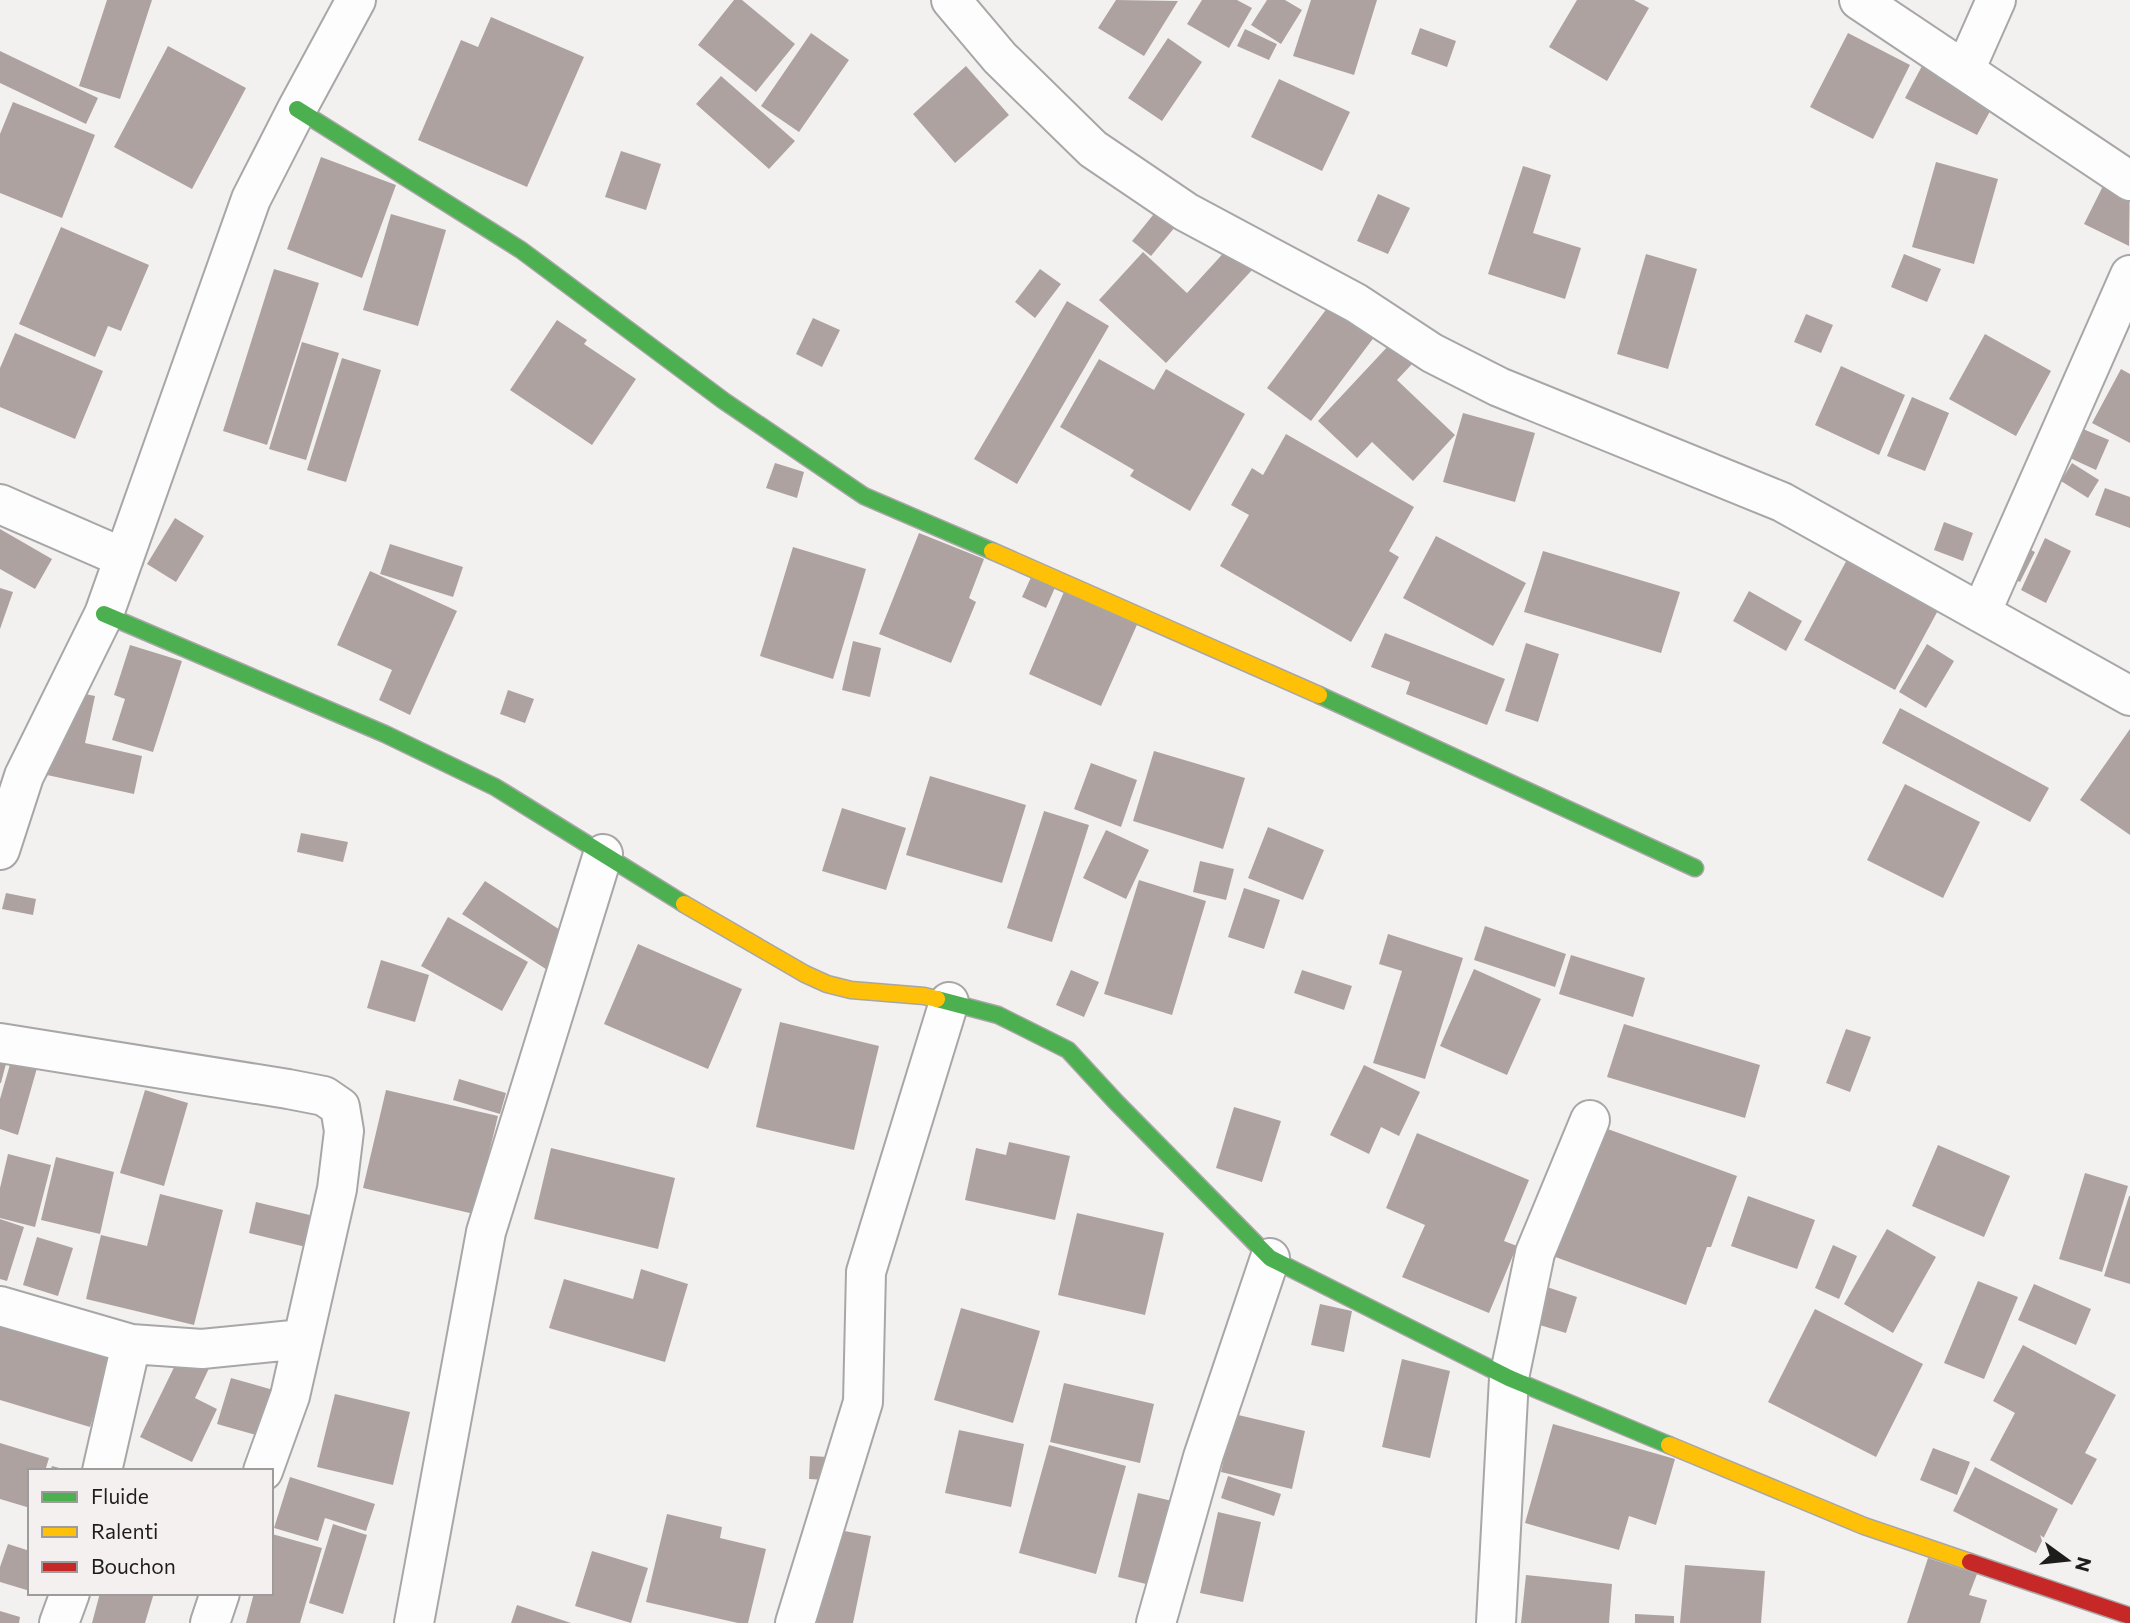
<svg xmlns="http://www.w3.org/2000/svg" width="2130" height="1623" font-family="Commissioner,sans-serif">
	<rect width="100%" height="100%" fill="#f3f1f0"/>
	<path fill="#aea2a1" d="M107,0H152L120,99L79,86Z
		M734,0H742L795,44L756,92L698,45Z
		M1116,0L1178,1L1144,56L1098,28Z
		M1202,0H1237L1252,8L1229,48L1187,24Z
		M1267,0H1285L1302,10L1281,44L1251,25Z
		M1311,0H1377L1354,75L1293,56Z
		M1577,0H1634L1649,8L1607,81L1549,47Z
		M491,17L584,57L527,187L418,140L461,40L478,47Z
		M1420,28L1456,41L1447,67L1411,54Z
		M1245,29L1277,44L1269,60L1237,46Z
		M811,33L849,60L799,132L761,106Z
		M1848,33L1910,65L1873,139L1810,107Z
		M1168,38L1202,62L1162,121L1128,98Z
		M168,46L246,88L192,189L114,147Z
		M0,51L98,98L86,124L0,83Z
		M966,66L1009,115L955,163L913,114Z
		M1922,66L1994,104L1977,135L1905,98Z
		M721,76L795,141L769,169L696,104Z
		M1279,79L1350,112L1322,171L1251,137Z
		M13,102L95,135L62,218L0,193V134Z
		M621,151L661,164L646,210L605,197Z
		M321,157L396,185L362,278L287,249Z
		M1936,162L1998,179L1974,264L1912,247Z
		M2115,162L2130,170L2129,246L2084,224Z
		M1523,166L1551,175L1533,233L1581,248L1565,299L1488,274Z
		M1378,194L1410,208L1388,254L1357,241Z
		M1166,199L1185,215L1151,256L1132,241Z
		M391,214L446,230L418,326L363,310Z
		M61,227L149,265L121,331L108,326L95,357L19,324Z
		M1229,247L1253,269L1166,363L1099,300L1143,252L1187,293Z
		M1646,254L1697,269L1668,369L1617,354Z
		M1904,254L1941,269L1927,302L1891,287Z
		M274,269L319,283L267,445L223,431Z
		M1040,269L1061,284L1035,318L1015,302Z
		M1334,299L1378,332L1311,421L1267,388Z
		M1067,301L1109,326L1017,484L974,459Z
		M1806,314L1833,325L1821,353L1794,342Z
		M813,318L840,330L822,367L796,354Z
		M557,320L587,340L584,344L636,379L592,445L510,390Z
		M15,333L103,371L75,439L0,407V368Z
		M1985,334L2051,371L2016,436L1949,399Z
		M302,342L339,353L306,460L269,449Z
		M1390,344L1412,364L1397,380L1455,435L1413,481L1372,442L1357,458L1318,421Z
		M342,358L381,370L346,482L307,470Z
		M1099,359L1154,390L1166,369L1245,414L1190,511L1130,476L1134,470L1060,427Z
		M1841,366L1905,395L1879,455L1815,425Z
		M2121,369L2130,374V443L2092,423Z
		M1912,397L1949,413L1925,471L1887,456Z
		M1463,413L1535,433L1515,502L1443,482Z
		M2083,429L2109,440L2096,470L2070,458Z
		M1286,434L1414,507L1389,551L1399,557L1351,642L1220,566L1249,515L1231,505L1252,468L1263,475Z
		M775,463L804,472L797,498L766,488Z
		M2072,463L2099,480L2088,498L2061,481Z
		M2105,488L2130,497V528L2095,515Z
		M175,518L204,536L176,582L147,564Z
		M1944,522L1973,533L1963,561L1934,550Z
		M0,529L52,559L35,589L0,569Z
		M919,533L984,559L969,598L976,602L951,663L879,634Z
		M1436,536L1526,583L1493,646L1403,598Z
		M2045,538L2071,551L2046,603L2021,590Z
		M2013,541L2035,552L2020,582L1998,571Z
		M390,544L463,567L453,597L380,574Z
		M793,547L866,569L833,679L760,656Z
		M1543,551L1680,592L1661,653L1524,612Z
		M1850,554L1942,603L1895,690L1804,640Z
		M370,571L457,611L410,715L379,700L392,670L337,645Z
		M1033,573L1057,583L1046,608L1022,597Z
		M1066,587L1140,618L1101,706L1029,674Z
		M0,588L13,592L0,629Z
		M1749,591L1802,621L1786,651L1733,621Z
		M1385,633L1505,679L1487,725L1406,694L1410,682L1371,667Z
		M853,641L881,648L870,697L842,690Z
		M1526,643L1559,654L1538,722L1505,711Z
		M1927,644L1954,661L1926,708L1899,692Z
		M130,645L182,661L153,752L112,740L125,699L114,695Z
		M65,690L95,696L85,743L142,756L134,794L47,775Z
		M508,690L534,699L525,723L500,714Z
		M1900,708L2049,788L2030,822L1882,743Z
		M2130,729V835L2080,800Z
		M1154,751L1245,778L1223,849L1133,821Z
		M1091,763L1137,780L1121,827L1074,809Z
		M930,776L1026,805L1002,883L906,855Z
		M1905,784L1980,822L1943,898L1867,860Z
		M842,808L906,828L886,890L822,871Z
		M1044,811L1089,825L1052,942L1007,928Z
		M1268,827L1324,850L1303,900L1248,878Z
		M1106,830L1149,850L1126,899L1083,878Z
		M301,833L348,842L343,862L297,852Z
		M1200,861L1234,869L1226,900L1193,892Z
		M1139,880L1206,901L1172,1015L1104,994Z
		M485,881L580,943L558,977L462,914Z
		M1244,888L1280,900L1264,949L1228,937Z
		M6,893L36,899L33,915L2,909Z
		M448,917L528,962L502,1011L421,966Z
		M1485,926L1566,954L1555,987L1474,960Z
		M1388,934L1463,958L1425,1079L1373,1063L1402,971L1379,964Z
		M638,944L742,989L708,1069L604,1024Z
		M1571,955L1645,978L1633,1017L1559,994Z
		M381,960L429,975L415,1022L367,1008Z
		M1474,969L1541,999L1507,1075L1440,1046Z
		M1071,970L1099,982L1084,1017L1056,1005Z
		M1302,970L1352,986L1344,1010L1294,993Z
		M780,1022L879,1046L854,1150L756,1127Z
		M1624,1024L1760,1065L1745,1118L1607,1077Z
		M1846,1029L1871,1037L1850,1092L1826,1083Z
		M0,1054L8,1056L1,1083H0Z
		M11,1061L37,1068L18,1135L0,1129V1099Z
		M1364,1065L1420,1092L1399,1136L1381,1127L1369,1154L1330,1135Z
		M459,1079L506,1093L500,1114L453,1100Z
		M145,1090L188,1103L164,1186L120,1173Z
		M386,1090L498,1116L474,1214L363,1188Z
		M1234,1107L1281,1121L1262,1182L1216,1168Z
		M1583,1120L1737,1176L1711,1247H1707L1686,1305L1531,1248Z
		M1417,1133L1529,1180L1504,1241L1517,1246L1489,1313L1402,1277L1425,1225L1386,1208Z
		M1009,1142L1070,1156L1055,1220L965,1200L976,1148L1006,1155Z
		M1938,1145L2010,1176L1984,1237L1912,1206Z
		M551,1148L675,1178L658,1249L534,1219Z
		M8,1154L51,1165L35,1227L0,1218V1188Z
		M56,1157L114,1172L100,1234L41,1220Z
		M2085,1173L2128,1186L2102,1272L2059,1259Z
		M160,1194L223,1210L194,1325L86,1299L101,1235L147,1246Z
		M1748,1196L1815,1220L1797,1269L1731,1246Z
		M2129,1196H2130V1284L2104,1276Z
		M256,1202L318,1217L310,1248L249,1233Z
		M1077,1213L1164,1233L1145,1315L1058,1295Z
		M0,1219L24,1227L7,1281L0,1279Z
		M1887,1229L1936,1257L1893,1333L1844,1304Z
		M37,1237L73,1248L58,1296L23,1285Z
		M1833,1245L1857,1256L1839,1299L1815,1288Z
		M641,1269L688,1284L665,1362L549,1328L564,1279L633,1299Z
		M1978,1281L2018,1297L1984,1379L1944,1363Z
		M2034,1284L2091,1309L2076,1345L2018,1320Z
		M1544,1286L1577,1297L1566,1333L1533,1323Z
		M1320,1304L1352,1311L1344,1352L1311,1345Z
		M961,1308L1040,1331L1013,1423L934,1400Z
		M1815,1309L1923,1364L1876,1457L1768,1402Z
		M0,1316L113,1351L90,1427L0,1400Z
		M2023,1345L2116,1395L2085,1453L2097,1459L2072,1505L1990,1460L2015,1413L1993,1401Z
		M182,1351L211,1364L195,1398L217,1409L192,1462L140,1437Z
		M1402,1359L1450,1371L1430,1458L1382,1447Z
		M231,1378L291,1395L277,1441L217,1424Z
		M1064,1383L1154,1404L1140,1463L1050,1442Z
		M335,1394L410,1412L393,1485L317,1467Z
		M1234,1414L1305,1431L1292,1489L1221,1472Z
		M1553,1424L1675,1459L1656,1525L1629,1516L1619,1550L1525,1523Z
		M959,1430L1024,1444L1011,1507L945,1493Z
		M0,1443L49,1458L45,1471H30V1508L0,1499Z
		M1049,1445L1126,1466L1096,1574L1019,1553Z
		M1933,1448L1970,1462L1957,1495L1920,1480Z
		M810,1456L846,1458L844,1481L809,1479Z
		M52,1466L67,1470V1471H50Z
		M1975,1467L2058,1509L2036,1553L1953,1511Z
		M1228,1476L1281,1494L1274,1516L1221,1498Z
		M290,1477L375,1504L366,1531L325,1518L318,1541L274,1528Z
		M1138,1493L1181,1503L1162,1588L1118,1577Z
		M1218,1512L1261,1522L1243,1602L1200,1593Z
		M667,1514L722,1527L720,1538L766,1549L748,1623H738L646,1602Z
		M333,1524L367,1535L343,1614L309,1603Z
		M834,1529L871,1536L853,1623H815Z
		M272,1534L322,1548L300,1623H246L254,1593H271Z
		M8,1544L30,1551V1591L0,1582V1567Z
		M592,1551L648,1568L631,1623L575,1606Z
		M1928,1558L1977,1574L1969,1595L1987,1600L1980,1623H1907Z
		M1685,1565L1765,1571L1761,1623H1680Z
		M1526,1575L1612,1584L1609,1623H1521Z
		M100,1593H154L145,1623H92Z
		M517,1605L571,1623H511Z
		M0,1611L20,1617L19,1623H0Z
		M1635,1614L1674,1616V1623H1635Z"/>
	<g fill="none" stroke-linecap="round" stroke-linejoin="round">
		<defs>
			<path id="street" d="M951,0L1000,58L1093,149L1186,212L1356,303L1432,353L1499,387L1782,502L2130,696
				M1859,0L2130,181
				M1965,70L1996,0
				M0,504L124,558
				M1981,613L2130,275
				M0,850L24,776L104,614L251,199L297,109L356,0
				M0,1043L288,1089L324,1096L340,1107L344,1131L337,1189L290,1396L263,1471
				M0,1306L131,1344L202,1349L302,1339
				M102,1471L131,1344
				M59,1623L70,1593
				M210,1623L220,1593
				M414,1623L486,1232L603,854
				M795,1623L863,1402L866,1272L949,1002
				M1156,1623L1203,1457L1270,1258
				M1496,1623L1509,1378L1535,1253L1590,1120"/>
			<path id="fast" d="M297,109L521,250L724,401L864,496L992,551
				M104,614L385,734L495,787L684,904
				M1319,695L1695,868
				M937,999L998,1015L1068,1050L1116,1102L1270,1258L1509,1378L1669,1445"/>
			<path id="slow" d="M992,551L1319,695
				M684,904L805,974L827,984L851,990L924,996L937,999
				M1669,1445L1864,1526L1970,1562"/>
			<path id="jam" d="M1970,1562L2130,1616"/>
		</defs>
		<use href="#street" stroke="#a8a6a6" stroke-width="42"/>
		<use href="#fast" stroke="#a8a6a6" stroke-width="19"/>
		<use href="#slow" stroke="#a8a6a6" stroke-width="19"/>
		<use href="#jam" stroke="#a8a6a6" stroke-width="19"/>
		<use href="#street" stroke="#fdfdfd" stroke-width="38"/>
		<use href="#fast" stroke="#4caf50" stroke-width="16"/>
		<use href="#slow" stroke="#ffc107" stroke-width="16"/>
		<use href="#jam" stroke="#c62828" stroke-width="16"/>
	</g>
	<rect x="28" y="1469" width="245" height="126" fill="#f4f0ef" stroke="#9e9c9b" stroke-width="2"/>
	<rect x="42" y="1492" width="35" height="10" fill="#4caf50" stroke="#9e9c9b" stroke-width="2"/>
	<text x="91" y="1504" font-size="21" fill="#1e1d1d">Fluide</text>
	<rect x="42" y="1527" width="35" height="10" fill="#ffc107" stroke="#9e9c9b" stroke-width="2"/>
	<text x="91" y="1539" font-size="21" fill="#1e1d1d">Ralenti</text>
	<rect x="42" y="1562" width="35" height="10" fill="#c62828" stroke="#9e9c9b" stroke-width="2"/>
	<text x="91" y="1574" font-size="21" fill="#1e1d1d">Bouchon</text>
	<g transform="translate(2067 1560) rotate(105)" stroke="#f4f0ef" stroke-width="5" paint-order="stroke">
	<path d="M0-5L12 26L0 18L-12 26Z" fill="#1e1d1d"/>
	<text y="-10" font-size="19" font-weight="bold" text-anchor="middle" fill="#1e1d1d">N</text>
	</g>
</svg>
